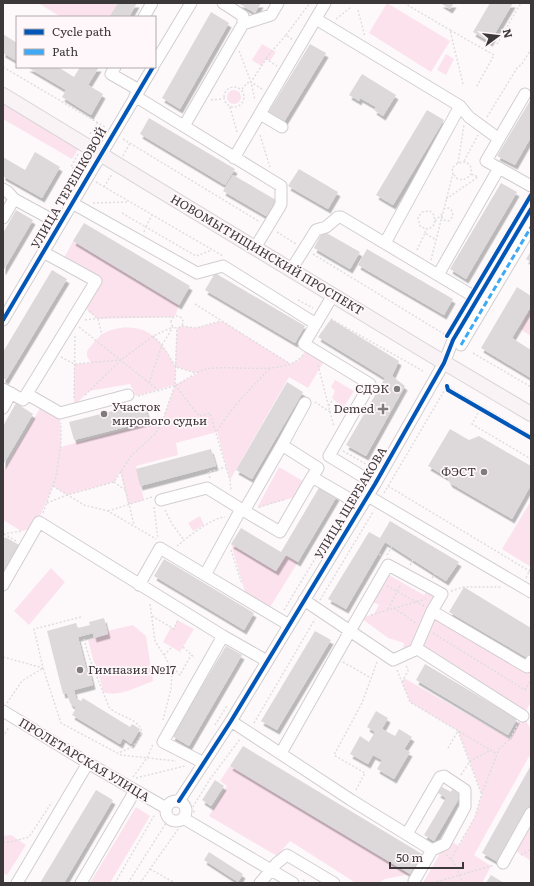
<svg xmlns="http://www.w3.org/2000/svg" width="534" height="886" font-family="Literata,serif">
	<defs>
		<filter id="shadow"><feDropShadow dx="2.5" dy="4.5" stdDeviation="0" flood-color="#0004"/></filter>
	</defs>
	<rect width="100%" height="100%" fill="#fdf9fb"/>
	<path fill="#fce2ed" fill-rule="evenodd" d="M38,3H118L109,17H61Z
		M387,3L450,41L431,72L369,33Z
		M262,44L276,52L270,61L266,59L261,66L252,60Z
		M446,54L454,59L446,75L437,70Z
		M227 97a7 7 0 1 1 14 0a7 7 0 1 1-14 0Z
		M3,99L81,145L72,159L3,119Z
		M73,241L179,305L175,316L173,317L98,319L81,305L96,281L62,262Z
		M531,308V336L520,329Z
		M222,321L291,364L299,360L308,347L326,358L308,388L289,377L230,480L217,432L176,443L178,455L136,466L144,500L128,505L120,471L114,482L67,495L53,486L35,528L21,531L3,520V472L43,403L60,413L61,447L163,419L175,385L136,396L130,384L89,391L74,406V364L91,363L87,356V351C91,346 96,339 101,335C114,326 136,325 149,333C161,340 168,354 175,366L177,328L182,326L196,328ZM176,367L197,373V374L175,385Z
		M335,380L354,391L343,408L332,398L335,391L331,387Z
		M279,467L303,481L295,497L257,508Z
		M531,501V567L502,549Z
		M200,516L204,525L193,531L188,523Z
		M231,544L276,571L286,555L298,562L267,612L247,599Z
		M51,568L65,582L29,625L14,611Z
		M389,575L424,595L430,587L442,594L432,610L531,669V702L523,716L531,729V753L474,855L491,866L482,883H423L448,839L459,846L475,817L482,794L458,731L410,702L402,682L404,678L510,739L522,716L415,650L403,649L404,643L388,638L361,618L374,614L379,605L373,602Z
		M177,620L194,629L180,652L163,642L171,627L174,629Z
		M133,625L146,636L153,681C139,686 118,698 103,692L99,674L93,659L88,640L108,634L107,631Z
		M230,766L410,874L385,879L378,883H356L290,841L277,856L209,816L227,786L220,781Z
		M136,807L150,816L110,883H90Z
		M531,813V861L511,848Z
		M11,835L26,845L7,875L3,873V836Z"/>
	<path fill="#ddd9db" filter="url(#shadow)" d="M118,3H137L129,17H109Z
		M238,3H261L255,13Z
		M440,3H454L450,9Z
		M490,3H513L490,42L473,32Z
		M211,12L229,23L180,109L162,98Z
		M3,34L17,43V61L3,53Z
		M310,44L326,53L284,122L268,113Z
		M27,67H58L74,77L80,67H99L88,85L103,94L91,115L62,97L66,90Z
		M362,74L396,95L383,116L374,110L376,107L360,98L359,101L349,95Z
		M531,99V137L515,165L497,156Z
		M427,110L444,120L393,205L376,195Z
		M149,118L235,169L225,185L140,134Z
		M35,152L60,167L42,198L3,176V157L25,170Z
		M299,169L338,192L328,209L288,186Z
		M233,175L276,200L266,216L223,191Z
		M501,183L517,192L466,279L450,269Z
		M16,210L33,220L3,271V233Z
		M84,223L190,286L179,305L73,241Z
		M323,231L360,252L350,269L314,248Z
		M367,249L453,299L444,315L358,265Z
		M531,251V262L526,259Z
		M52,270L67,279L6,380L3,378V352Z
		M215,273L305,326L295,343L205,290Z
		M517,287L531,296V306L512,338L531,350V378L481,348Z
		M331,319L399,361L392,376L405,386L366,456L346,445L385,378L318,337Z
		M287,382L303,392L252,479L236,470Z
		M16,403L33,414L3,465V426Z
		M144,403L149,421L74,440L69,422Z
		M450,429L469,440L479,436L531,466V485L512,519L450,483L447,477L428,466Z
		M211,449L216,466L140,486L136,469Z
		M320,486L337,496L298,562L286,555L276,571L231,544L241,528L281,552Z
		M390,521L459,562L446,581L385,542L346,609L328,599L369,532L380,538Z
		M5,537L21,546L3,576V541Z
		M164,559L254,613L244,630L154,576Z
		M464,587L531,628V660L449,612Z
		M104,618L108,634L94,638L93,633L78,637L86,668H89L93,685L74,690L76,698L81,701L83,698L130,727L132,724L140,729L131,744L123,738L120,744L72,715L76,708L70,703L67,693L63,694L47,631L76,623L78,628L90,625L89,622Z
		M315,631L331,640L277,730L261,721Z
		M226,646L242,655L189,746L172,736Z
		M425,664L517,719L508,735L416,680Z
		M376,711L388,718L382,729L395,736L399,729L412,737L404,749L410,752L394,779L377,769L382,760L373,755L368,764L350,754L360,736L369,742L375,732L367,727Z
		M243,746L422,854L410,874L230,766Z
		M531,765V803L498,862L482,853Z
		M215,780L224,786L211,806L202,800Z
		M442,787L451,792L452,789L461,795L434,841L424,835L446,798L438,793Z
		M96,790L113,800L64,883H40Z
		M209,852L243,874L238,882L204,860Z
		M491,875L504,883H486Z"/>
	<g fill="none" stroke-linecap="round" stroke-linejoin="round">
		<defs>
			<path id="minor" d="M144,17L152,3
				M316,19L460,106L469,117L499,139
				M243,24L271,15L278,3
				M155,63L191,3
				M115,67L111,74L139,90
				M135,96L281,186V204L279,208L255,248
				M260,114L282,127
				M184,126L243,24V16L223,3
				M234,158L325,3
				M499,168L486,161L525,94
				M3,189L8,192L14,199
				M72,203L197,273L223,266L316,324
				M3,218L14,199L60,224
				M385,243L460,106
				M291,270L316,230L326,227L338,217H341L478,299
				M438,275L499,168L531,186
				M333,295L304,344L370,384L329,456L375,484
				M3,320L153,67
				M461,345L531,227
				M3,389L23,400L96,281L43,252
				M27,394L60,413L128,395
				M3,408L11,393
				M282,445L305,403
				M368,496L531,592
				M161,500L207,488L241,509
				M244,511L282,445L318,468L312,477
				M3,585L39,522L223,636L267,661
				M139,585L160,548L205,575
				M304,600L350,631L388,565L442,594L432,611L527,667L531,661
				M289,625L205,575L241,509L280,532L312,477L362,506
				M416,648L432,611
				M3,711L88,763L166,808
				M231,721L351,800L432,850
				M281,753L350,631L393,660L415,650L416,648L523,716
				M204,763L163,742L223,636
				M166 811a10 10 0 1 1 20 0a10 10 0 1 1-20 0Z
				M179,801L231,721L375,484L444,363L453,340L531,209
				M183,818L293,883
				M407,834L440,777L444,776L465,790V807L445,844L432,850L414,881
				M503,863L531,813
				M17,883L88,763
				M81,883L132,796L138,792
				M260,883L277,863L287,855L334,883"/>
			<path id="major" d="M3,95L423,350L531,414"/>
		</defs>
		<use href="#minor" stroke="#d2ced0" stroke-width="13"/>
		<use href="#major" stroke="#d7d5d6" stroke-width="16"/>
		<path stroke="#dedede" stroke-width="1.5" stroke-dasharray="2 2" stroke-linecap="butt" d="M404,3L450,30
			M358,10L365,37
			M336,19L351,7
			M286,35L310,3
			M497,44L521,3
			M239,51L251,82L255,100
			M266,58L286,35L293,40
			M3,67L105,127
			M463,84L450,30L494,55L476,88
			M224 97a10 10 0 1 1 20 0a10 10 0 1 1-20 0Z
			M242,89L247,83L251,82
			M262,89L251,82L266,59L277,66
			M211,100L223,99
			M230,107L237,132
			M487,117L517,68L522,64L531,49
			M90,134L98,122
			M260,135L270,167
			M123,139L260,222
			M78,154L71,167L79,172
			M123,156L130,143
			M464,161L478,135
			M458,163L464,125
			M96,182L223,256
			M104,187L112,174
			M446,199L478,177L471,174
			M93,203L128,202
			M122,213L146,227L152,215
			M441,217L444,220L448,221C454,218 454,211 449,208L443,209
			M435,221L442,214
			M144,232L146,227L196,256L212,250
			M277,232L296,244
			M425,233L426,229H429L435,224L434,215L430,211L422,212L418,218L420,226L426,229
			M417,250L425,233L436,240
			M313,254L444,334
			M431,260L453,173L452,168L458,163L465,162C471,164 473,170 470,176L463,180L456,178L453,173
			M298,300L313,308
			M195,304L290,364
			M89,311L98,319L102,335
			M171 322a6 6 0 1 1 12 0a6 6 0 1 1-12 0Z
			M331,319L423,371
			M85,320L109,317H173
			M182,326L196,328L221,321
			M79,327L158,390
			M153,336L162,345L176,367L196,373
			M473,353L531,387
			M61,357L74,364L121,360
			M318,365L334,427
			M149,383L162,345L173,327
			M175,385L199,416L210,413L230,480L231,490
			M85,395L121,360L153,336L173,327
			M138,396C150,392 165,390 176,385C185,381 197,371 206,369C231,364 286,377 303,355
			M74,398L75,336
			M315,402L330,412
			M329,406L333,399
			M482,406L472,424L531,459
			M217,431C232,407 251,388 271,367
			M343,451L371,467
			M371,468L377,458
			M121,471L134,525
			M210,478L208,472L226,467
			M114,482L125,490
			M53,486L84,505L108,511L156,539
			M388,486L531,572
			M384,493L447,386L531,435
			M47,503L67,495L114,482L131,456L156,433L163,419L175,385L177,328
			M154,507L158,539
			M259,507L286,499
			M165,510L172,524L184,540
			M108,511L152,497
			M43,513L56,477L61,443V423
			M3,534L22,531
			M4,534L16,541
			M177,546C188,537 211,518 225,517
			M231,550L242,584
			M379,554L382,556
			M387,555L392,546
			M410,565L413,560
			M432,578L435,574
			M526,578L531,568
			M387,586L424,606
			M451,591L464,587H501
			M320,600L373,512
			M150,604L155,641L167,660L172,672L171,689L163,720
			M394,608L416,623
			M388,609L401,584
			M284,610L345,509
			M371,615L426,599
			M152,616L174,629L178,619
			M433,633L525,690L531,680
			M84,639L89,657L109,707C117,717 148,720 140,737C135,747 128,749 118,753
			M183,647L195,658
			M164,655L172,647
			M3,657L43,668L34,629L81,617
			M343,662L371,678
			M397,670L410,702L497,754
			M172,672L176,671L180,675L191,655
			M402,682L408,671L406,665
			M7,703L22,681L43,668L61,723L121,755L176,761
			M254,723L315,619
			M215,725L227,706
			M458,731L481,793
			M3,737L9,727
			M448,748L458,731
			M461,775L470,761L491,750
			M133,777L147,758L153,744
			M136,778L185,766
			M356,790L365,773L334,755L362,703L377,662
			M195,812L191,810L210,779L240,739
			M167,818L173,822
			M3,842H10L29,837L52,802
			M446,855C455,861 459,873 462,883
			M521,855L531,849
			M451,859L475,817L481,796L499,749L510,739L518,724
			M150,869L175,883
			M303,880L308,883
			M115,883L155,814
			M128,883L166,823L165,817
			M140,883L179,828
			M433,883L494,865"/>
		<use href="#minor" stroke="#fffefe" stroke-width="11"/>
		<use href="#major" stroke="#f9f3f6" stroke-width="14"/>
		<path stroke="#3fa9f5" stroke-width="3" stroke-dasharray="6 3" stroke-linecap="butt" d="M461,345L531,227"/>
		<defs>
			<path id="cycleway" d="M3,320L153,67
				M447,336L531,195
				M447,386L448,390L531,438
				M179,801L231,721L375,484L444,363L453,340L531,209"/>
		</defs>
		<use href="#cycleway" stroke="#fff7fa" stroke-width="6"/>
		<use href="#cycleway" stroke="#0057b8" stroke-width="4"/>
	</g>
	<g fill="#807c7e" stroke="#fff7fa" stroke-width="1.5">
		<circle cx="397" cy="389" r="4"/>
		<path d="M381 403h4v4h4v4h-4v4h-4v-4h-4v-4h4z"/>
		<circle cx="104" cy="414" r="4"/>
		<circle cx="484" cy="472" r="4"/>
		<circle cx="80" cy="670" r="4"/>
	</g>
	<g text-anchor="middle" stroke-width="3.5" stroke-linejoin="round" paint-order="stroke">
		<g font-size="12" fill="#3c383a" stroke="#fff7fa">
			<text transform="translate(69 188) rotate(-60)" y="4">УЛИЦА ТЕРЕШКОВОЙ</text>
			<text transform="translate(267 255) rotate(31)" y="4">НОВОМЫТИЩИНСКИЙ ПРОСПЕКТ</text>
			<text transform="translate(351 503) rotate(-59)" y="4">УЛИЦА ЩЕРБАКОВА</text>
			<text transform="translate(84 760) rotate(31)" y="4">ПРОЛЕТАРСКАЯ УЛИЦА</text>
		</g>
		<g font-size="12" fill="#3c383a" stroke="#fff7fa" text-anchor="end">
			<text x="389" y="393">СДЭК</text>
			<text x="112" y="411" text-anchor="start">Участок<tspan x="112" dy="14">мирового судьи</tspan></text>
			<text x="374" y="413">Demed</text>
			<text x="476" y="476">ФЭСТ</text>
			<text x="88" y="674" text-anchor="start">Гимназия №17</text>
		</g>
	</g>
	<rect width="534" height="886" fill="none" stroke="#3c383a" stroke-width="8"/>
	<rect x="16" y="16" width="140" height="52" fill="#fff7fa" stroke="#b1abad"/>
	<rect x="24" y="29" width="20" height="6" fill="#0057b8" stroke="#b1abad"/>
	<text x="52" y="36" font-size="12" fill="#3c383a">Cycle path</text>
	<rect x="24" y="49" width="20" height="6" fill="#3fa9f5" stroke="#b1abad"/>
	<text x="52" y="56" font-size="12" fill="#3c383a">Path</text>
	<g transform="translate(498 36) rotate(75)" stroke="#fff7fa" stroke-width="3" paint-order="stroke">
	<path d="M0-3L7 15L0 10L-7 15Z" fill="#3c383a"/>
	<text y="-6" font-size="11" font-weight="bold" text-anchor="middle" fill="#3c383a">N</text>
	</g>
	<path d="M390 862v6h73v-6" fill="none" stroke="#3c383a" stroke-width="2"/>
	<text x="396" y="862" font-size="12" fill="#3c383a" stroke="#fff7fa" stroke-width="3" paint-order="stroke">50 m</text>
</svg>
